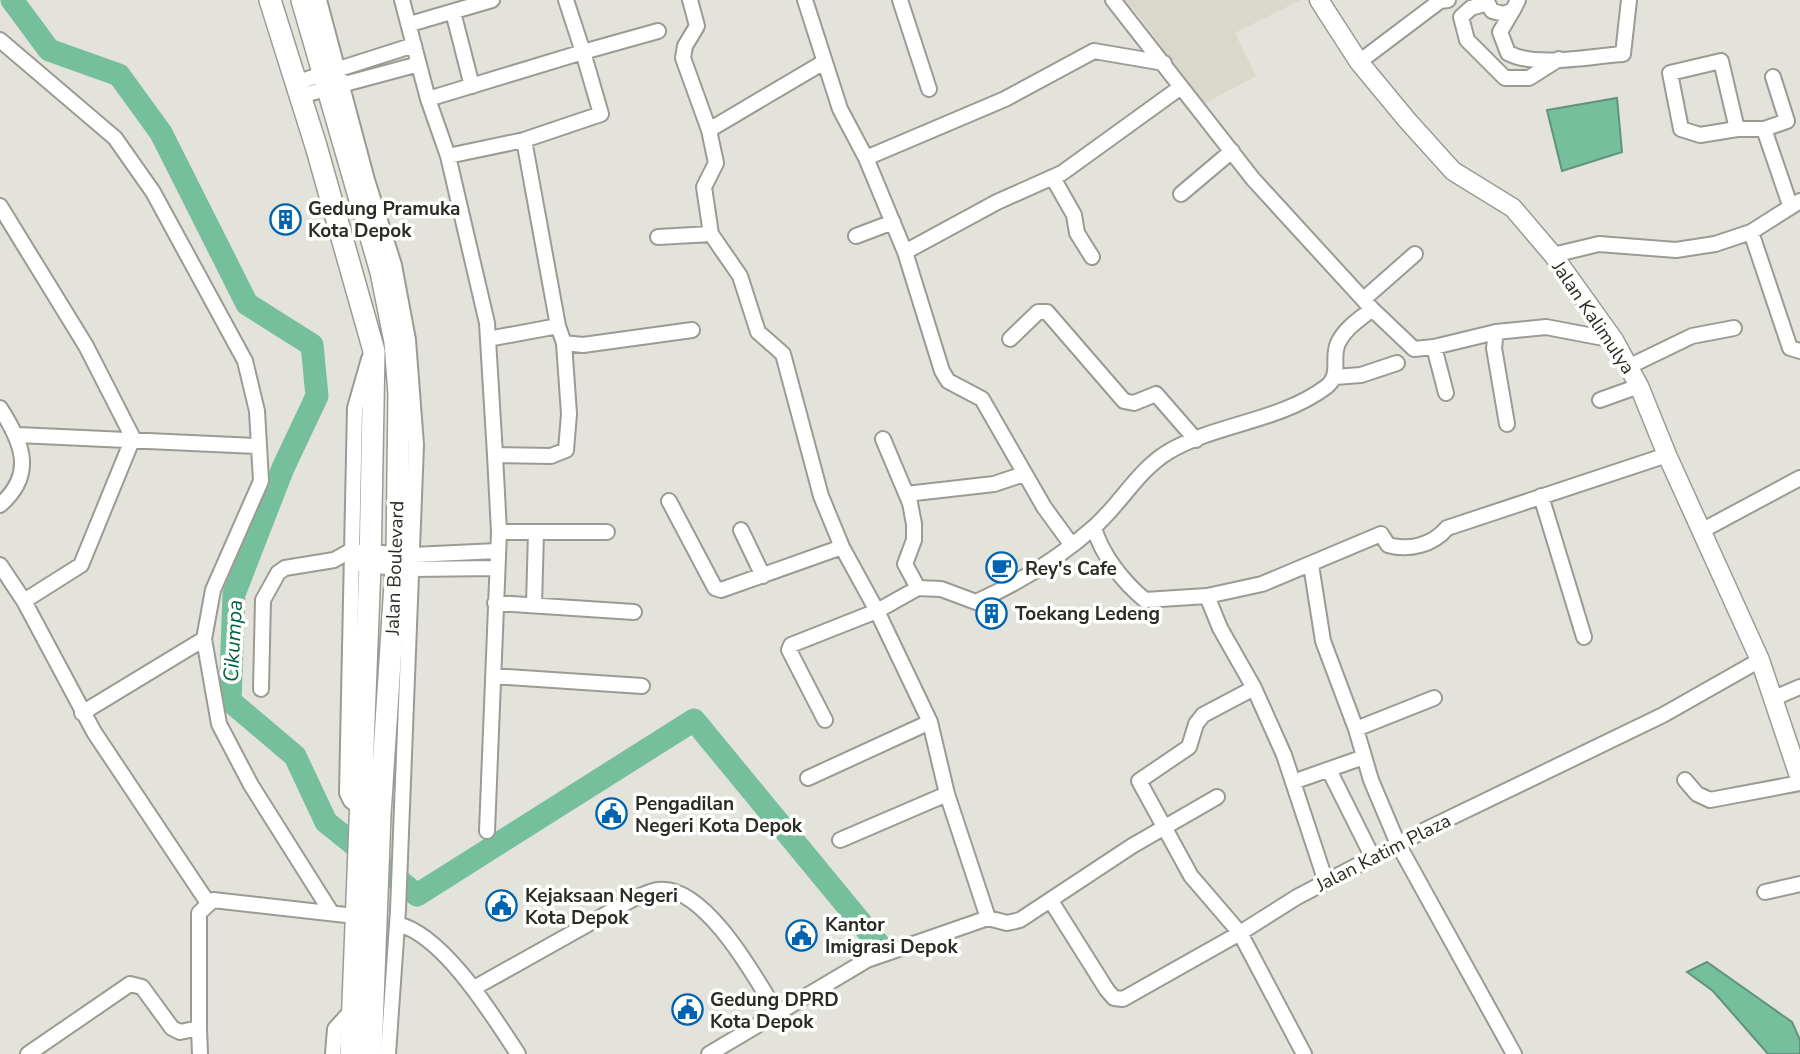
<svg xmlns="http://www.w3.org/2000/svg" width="1800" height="1054" font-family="'Nunito Sans',sans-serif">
	<rect width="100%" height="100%" fill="#e3e2db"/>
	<path fill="#d9d8ca" d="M1119,0H1301L1235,33L1256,76L1198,107L1152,33L1132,7H1124Z"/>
	<path fill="#76bf9c" stroke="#609379" stroke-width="2" d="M1617,98L1622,152L1562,171L1547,110Z
		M1707,962L1792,1022L1800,1040V1054H1768L1713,991L1687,972Z"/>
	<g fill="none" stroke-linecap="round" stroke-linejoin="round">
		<path stroke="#76bf9c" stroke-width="23" d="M12,0L49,50L119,75L161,133L247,304L312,345L317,396L283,468L234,594L230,701L295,756L326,822L417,895L694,720L881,947"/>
		<defs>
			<path id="minor" d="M319,0L367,180L394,265L408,340L416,445L398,910L388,1054
				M402,0L428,99L448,156
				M566,0L583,52L658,31
				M690,0L697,26L685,46L683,58L709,130L716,163L704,187L711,234L740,276L758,332L783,354L821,496L842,547L877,611L930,722L947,794L988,918
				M805,0L840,109L866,158L905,252L942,371L948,381L982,399L1044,507L1071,544
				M900,0L929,89
				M1113,0L1253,179L1372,309L1414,349L1434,347L1496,332L1546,327L1614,340
				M1486,0L1492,11L1504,14L1513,10L1518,0
				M1487,3L1471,8L1461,17L1467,40L1505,78H1529L1559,59
				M1513,10L1500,32L1508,53C1536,68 1591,56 1623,54L1629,0
				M453,12L472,86
				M410,24L492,0
				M0,40L115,138L153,192L245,361L257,411L261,481L213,590L204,639L219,724L251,785L331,912
				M1359,62L1440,1L1448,0
				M1773,77L1787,121L1764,129L1790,205
				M295,83L414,45
				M300,96L419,64
				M428,99L583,52L601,114L524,140
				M1737,129L1700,135L1681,129L1670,73L1721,61L1737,129H1764
				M709,130L824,62
				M866,158L1005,99L1094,51L1164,63
				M1053,178L1074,215L1077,233L1092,257
				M1181,194L1232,151
				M0,206L86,346L133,438L81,565L24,601
				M1751,232L1790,348L1800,351
				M856,236L893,222
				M658,237L711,234
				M905,252L997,202L1062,173L1181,87
				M1553,255L1599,244L1676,250L1715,244L1751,232L1800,201
				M1365,298L1415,254
				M1496,332L1494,348L1507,424
				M488,339L558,326
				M1010,339L1038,312H1047L1124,401L1134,403L1156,394L1196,440
				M1434,347L1446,393
				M1630,366L1692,336L1734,328
				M1335,377L1361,375L1397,363
				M1600,400L1639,386
				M0,408C22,442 36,474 0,505
				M18,435L258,446
				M883,439L910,503L914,524V540L905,564L918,588
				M495,455L487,323L448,156L524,140L558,326L564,343
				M906,494L994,484L1024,474
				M1541,496L1584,637
				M669,501L715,588L721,590L842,547
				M1094,528C1102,555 1123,582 1145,600L1207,596
				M741,530L763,576
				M1703,530L1800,478
				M499,532H607
				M0,565L24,601L94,732L208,903
				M363,565L411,569L496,568
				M1311,565L1323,641L1356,729L1371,780L1398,844L1514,1054
				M495,603L634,612
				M534,605L536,532
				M493,676L642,686
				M1254,688L1284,755L1326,882
				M261,689L263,600L278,573L285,568L334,560L350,551L413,555L497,551
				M1774,698L1800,687
				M82,713L204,639
				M825,720L789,650L791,645L877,611L918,588L941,589L976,602C1016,584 1059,558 1093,528C1120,505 1137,471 1168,452C1217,423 1279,422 1326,387C1342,375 1331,358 1338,343C1345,328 1360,319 1372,309
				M1356,729L1434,698
				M1329,770L1373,858
				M808,778L930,722
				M1685,780L1697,794L1710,800L1800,783
				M1293,782L1364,757
				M360,808L351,801L347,793L355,408L369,359
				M487,831L499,532L495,455L551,456L566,450L569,414L564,343L583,345L692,330
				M840,840L947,794
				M1765,892L1800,884
				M1051,901L1107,990L1114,998L1123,999L1240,933L1297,897L1425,830L1663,715L1760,660
				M397,924C443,934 493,1016 518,1054
				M474,988L633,899C641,896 650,891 658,890C704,883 757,980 777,1013
				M199,1028L200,1054
				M28,1054L130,984L142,987L172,1028L180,1032L199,1028V913L213,900L355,916
				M333,1054L335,1029L352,1010
				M709,1054L867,960L988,918L1007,923L1020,920L1132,846L1217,797
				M1304,1054L1240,933L1191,876L1139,781L1189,747L1196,724L1203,715L1254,688L1220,628L1207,596L1262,584L1381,534L1388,545C1409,551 1433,545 1447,528L1667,455"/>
			<path id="tertiary" d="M1319,0L1359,62L1407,120L1453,171L1513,208L1553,255L1614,340L1639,386L1667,455L1760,660L1800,779"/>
			<path id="secondary" d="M270,0L316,146L374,351L370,566L351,1054
				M302,0L381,272L395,342L399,394L397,554L380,815L371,1054"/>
		</defs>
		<use href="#minor" stroke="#9b9b94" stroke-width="18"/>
		<use href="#tertiary" stroke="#9b9b94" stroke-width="21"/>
		<use href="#secondary" stroke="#9b9b94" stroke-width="24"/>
		<use href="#minor" stroke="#fff" stroke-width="14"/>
		<use href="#tertiary" stroke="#fff" stroke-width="18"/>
		<use href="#secondary" stroke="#fff" stroke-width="21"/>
	</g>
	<defs>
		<symbol id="building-ring" viewBox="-11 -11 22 22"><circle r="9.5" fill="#fffffe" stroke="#0063af" stroke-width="1.5"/><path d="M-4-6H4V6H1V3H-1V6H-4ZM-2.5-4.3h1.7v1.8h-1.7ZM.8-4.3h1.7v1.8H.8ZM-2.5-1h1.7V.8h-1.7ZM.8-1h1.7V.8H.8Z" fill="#0063af"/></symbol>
		<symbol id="cafe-ring" viewBox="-11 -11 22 22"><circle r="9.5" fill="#fffffe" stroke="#0063af" stroke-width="1.5"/><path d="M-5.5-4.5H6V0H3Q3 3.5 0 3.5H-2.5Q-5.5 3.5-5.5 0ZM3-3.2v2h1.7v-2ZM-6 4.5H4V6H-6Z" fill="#0063af"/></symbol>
		<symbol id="civic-ring" viewBox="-11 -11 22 22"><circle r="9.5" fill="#fffffe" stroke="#0063af" stroke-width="1.5"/><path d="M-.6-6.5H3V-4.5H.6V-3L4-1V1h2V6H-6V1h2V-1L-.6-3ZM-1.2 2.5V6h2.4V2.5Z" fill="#0063af"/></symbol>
	</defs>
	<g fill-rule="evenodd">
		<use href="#building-ring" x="268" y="202" width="35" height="35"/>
		<use href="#cafe-ring" x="984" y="550" width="35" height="35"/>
		<use href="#building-ring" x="974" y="596" width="35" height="35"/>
		<use href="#civic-ring" x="594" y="796" width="35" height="35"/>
		<use href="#civic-ring" x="484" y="888" width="35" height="35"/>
		<use href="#civic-ring" x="784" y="918" width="35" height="35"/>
		<use href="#civic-ring" x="670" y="992" width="35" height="35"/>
	</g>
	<g text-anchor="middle" stroke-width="7" stroke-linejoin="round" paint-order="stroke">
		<g font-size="19" font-weight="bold" fill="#2b2b28" stroke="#fffffe" text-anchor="start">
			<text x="308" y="215">Gedung Pramuka<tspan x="308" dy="22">Kota Depok</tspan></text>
			<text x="1025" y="575">Rey's Cafe</text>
			<text x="1015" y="620">Toekang Ledeng</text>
			<text x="635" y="810">Pengadilan<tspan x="635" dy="22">Negeri Kota Depok</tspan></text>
			<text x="525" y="902">Kejaksaan Negeri<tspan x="525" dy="22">Kota Depok</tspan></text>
			<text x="825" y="931">Kantor<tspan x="825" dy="22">Imigrasi Depok</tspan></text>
			<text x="710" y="1006">Gedung DPRD<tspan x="710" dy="22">Kota Depok</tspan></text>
		</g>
		<g font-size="19" fill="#2b2b28" stroke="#fffffe">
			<text transform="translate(1594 317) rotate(56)" y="7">Jalan Kalimulya</text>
			<text transform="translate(394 568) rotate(-88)" y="7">Jalan Boulevard</text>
			<text transform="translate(1383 852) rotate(-27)" y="7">Jalan Katim Plaza</text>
		</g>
		<g font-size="21" font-style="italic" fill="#036544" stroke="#fffffe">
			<text transform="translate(233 641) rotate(-87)" y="7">Cikumpa</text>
		</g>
	</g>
</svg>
